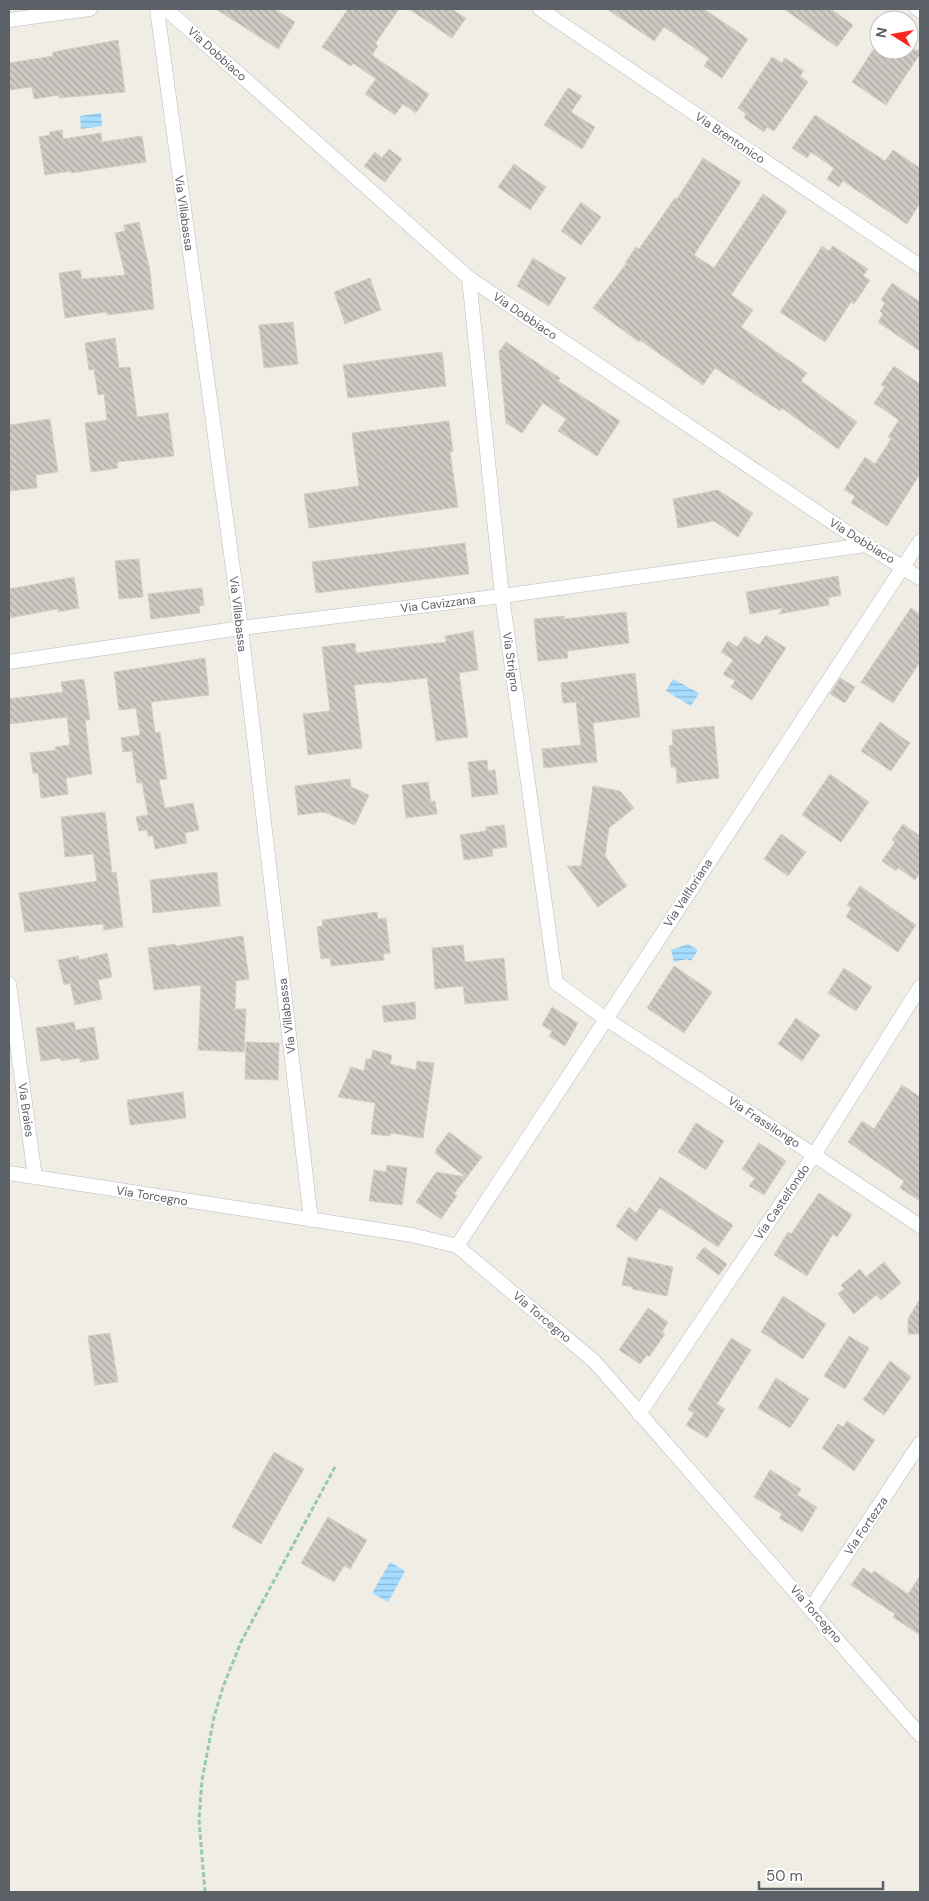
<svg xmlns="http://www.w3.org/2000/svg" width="929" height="1901" font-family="'DM Sans',sans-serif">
	<defs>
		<pattern id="water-rules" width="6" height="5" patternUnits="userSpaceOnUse" patternTransform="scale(1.25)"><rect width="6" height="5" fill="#a6dcff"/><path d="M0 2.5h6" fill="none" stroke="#8ab6d2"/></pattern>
		<pattern id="building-back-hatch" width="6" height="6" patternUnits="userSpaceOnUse" patternTransform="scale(1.25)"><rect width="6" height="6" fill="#cecac3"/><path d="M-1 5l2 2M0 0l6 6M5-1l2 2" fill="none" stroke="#aaa7a2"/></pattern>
	</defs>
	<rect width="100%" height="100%" fill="#f0ede5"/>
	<path fill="url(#water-rules)" d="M101,113L102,126L81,129L80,116Z
		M673,679L699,693L691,706L666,691Z
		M688,944L698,950L691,961L687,959L674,962L671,950Z
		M390,1562L405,1571L388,1602L372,1593Z"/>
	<path fill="url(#building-back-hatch)" stroke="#d6cfc2" d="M216,9H274L295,22L278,49Z
		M348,9H399L375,44L378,46L372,55L429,94L416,113L403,104L395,115L365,94L376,79L353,63L351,66L322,47Z
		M409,9H451L466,18L452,38Z
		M607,9H704L748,39L722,78L704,66L709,58L664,27L654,41Z
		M784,9H831L853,25L837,47Z
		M118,40L125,92L59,98V95L34,99L32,87L9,90V63L53,56V52Z
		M873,50H920V54L886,105L852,82Z
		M772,57L782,63L785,58L804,71L800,76L808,82L774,131L767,127L764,132L744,118L746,114L738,108Z
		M568,88L582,96L571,112L595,127L582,149L544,125Z
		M815,115L885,161L893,150L920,168V203L907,224L843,181L839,187L827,179L834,168L811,152L807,158L792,148Z
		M62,130L63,139L101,133L102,142L142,136L146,162L71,173V171L45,175L39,137L50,135V132Z
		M389,149L402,159L385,182L364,166L375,152L382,158Z
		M703,158L741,182L694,255L714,268L763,194L787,211L731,295L753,310L741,327L807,373L801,381L857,422L838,449L782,408L780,411L715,368L703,385L640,340L639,342L593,308L626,264L625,263L636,247L639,249L675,198L677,199Z
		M514,164L546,187L530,210L498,187Z
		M581,202L601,217L581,245L561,231Z
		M139,222L150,271L154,309L107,315V312L65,318L59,273L80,270L82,279L125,275L115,233L125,231L124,225Z
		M822,246L829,251L833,246L868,269L863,276L870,280L854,304L851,302L825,342L780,312Z
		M533,258L566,278L549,306L517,286Z
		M370,278L381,310L345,324L334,292Z
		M892,283L920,302V351L878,322L883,314L880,311L885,303L881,300Z
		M293,322L298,364L264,368L259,325Z
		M115,338L119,368L130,367L137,417L168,413L174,456L117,462L118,468L91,472L85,423L107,420L104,394L98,395L94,369L89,370L85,343Z
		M506,342L560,378L558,381L620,421L597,456L558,431L566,419L543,403L522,433L506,423L499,352Z
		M442,352L446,386L348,398L343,365Z
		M894,366L920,384V474L887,526L851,503L855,496L844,490L865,457L875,464L891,439L888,437L899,420L874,403L885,387L881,385Z
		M50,419L58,472L36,475L37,488L9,491V425Z
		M449,421L453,451L450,452L458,507L309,528L304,494L359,486L352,433Z
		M718,490L753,513L738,537L714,521L678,528L673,499Z
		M465,543L469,574L316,593L312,562Z
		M139,559L143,597L119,599L115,561Z
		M838,576L841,595L828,598L829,605L779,614L783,608L750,614L746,592Z
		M74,577L79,608L58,612L57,609L9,618V589Z
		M202,588L204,605L199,606L200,613L151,619L148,594Z
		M911,608L920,614V662L893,703L861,682Z
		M626,612L629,643L567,651L568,658L538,661L534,619L564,616V619Z
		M473,631L478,670L459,673L468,737L436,741L427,678L382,683V682L354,685L362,748L308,755L303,714L330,711L322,647L355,643L356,653L446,642L445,636Z
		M766,635L786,648L752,700L731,687L735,681L723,674L733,660L721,652L728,641L737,647L745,636L759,645Z
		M205,658L209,695L151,702L155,733L160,732L167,779L159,780L165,808L193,803L199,830L185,833L187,843L155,849L153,836H148L147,830L139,831L136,817L148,815L142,783H137L132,751L123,752L121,738L140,735L136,708L119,710L114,672Z
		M635,673L640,717L593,723L597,762L544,768L542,749L581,745L576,702L563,703L561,683Z
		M840,678L855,687L845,703L830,694Z
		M84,679L90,720H85L92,774L66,778L68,794L41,798L38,773H33L30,753L56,750L55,747L70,745L67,717L9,724V699L63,692L61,682Z
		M880,722L910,743L891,771L861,751Z
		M714,726L719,778L677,783L676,767H671L669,746L673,745L672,730Z
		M487,760L488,771L495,770L498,794L472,797L468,762Z
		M830,774L869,802L841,842L802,815Z
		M350,779L351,787L369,795L355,825L324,812L298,815L295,786Z
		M428,782L431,802L435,801L437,814L406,818L402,785Z
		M593,786L620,791L634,808L609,828L605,856L627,886L598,907L567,866H581Z
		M105,812L112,873L116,872L123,927L104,930L103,924L25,932L19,893L97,881L93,854L65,857L61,817Z
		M903,824L920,836V873L915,880L898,868L896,871L882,861L895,842L892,840Z
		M504,825L507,847L492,849L493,856L464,860L460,835L486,831V827Z
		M781,834L806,852L788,876L764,859Z
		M217,872L220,906L153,913L150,880Z
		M860,886L916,925L898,952L846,917L851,908L847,905Z
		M377,912L378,919L386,918L390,953L383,954L384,960L331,966L330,958L321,959L317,927L323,926L322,920Z
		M243,936L249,979L236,981L235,1009H246L244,1052L198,1050L201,985L154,990L148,948L175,944L176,946Z
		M463,945L465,962L504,958L508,1000L465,1004L463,986L435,989L432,948Z
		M107,953L112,977L98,980L102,999L75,1005L70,983L64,985L58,960L78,956L79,960Z
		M674,966L712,992L684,1033L647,1008Z
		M844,968L872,987L856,1011L828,993Z
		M415,1002L416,1019L384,1022L382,1006Z
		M552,1007L578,1023L565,1046L549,1036L552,1031L542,1025Z
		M796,1018L820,1035L802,1061L778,1044Z
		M74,1022L76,1030L94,1027L99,1059L80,1062V1058L61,1061V1058L41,1061L36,1028Z
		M246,1042L279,1043L278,1080L245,1079Z
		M373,1050L392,1055L390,1064L416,1070L417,1061L434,1063L423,1138L391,1133L390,1136L371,1134L375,1103L338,1097L351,1067L364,1071L366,1059H371Z
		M902,1085L920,1097V1201L900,1188L904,1181L848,1142L862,1121L874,1129Z
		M183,1092L186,1118L130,1125L127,1100Z
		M696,1123L724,1141L706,1170L678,1152Z
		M449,1132L482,1157L454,1194L457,1196L441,1219L416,1202L436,1172L466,1177L436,1154V1149Z
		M759,1143L786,1161L764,1195L749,1186L755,1178L742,1169Z
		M387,1165L407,1168L402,1205L369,1201L374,1170L386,1172Z
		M660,1177L733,1225L718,1247L660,1208L636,1241L616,1226L629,1207L636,1213Z
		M819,1193L852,1215L837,1237L833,1234L807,1276L774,1255L788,1232L791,1234Z
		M704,1247L727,1264L719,1275L696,1258Z
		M628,1257L673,1267L667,1296L632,1289V1287L622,1285Z
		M884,1262L901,1283L881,1300L876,1295L854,1314L838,1294L844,1289L841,1285L860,1269L866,1277Z
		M783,1296L826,1324L803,1359L761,1332Z
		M920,1299V1334H908V1319Z
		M648,1308L668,1322L662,1332L665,1334L649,1357L647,1355L640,1364L619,1350Z
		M110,1333L118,1382L95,1385L88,1336Z
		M849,1336L869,1348L845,1389L824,1376Z
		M731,1338L751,1350L717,1404L725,1409L707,1438L686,1425L694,1413L688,1409Z
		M890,1361L911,1377L884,1415L863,1400Z
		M776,1378L809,1399L790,1428L758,1408Z
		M847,1421L875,1440L854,1471L822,1448L838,1424L843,1427Z
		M274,1452L304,1469L261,1544L232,1527Z
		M770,1470L801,1489L797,1495L817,1507L802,1532L779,1518L782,1514L754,1497Z
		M328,1517L367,1540L350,1569L344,1566L334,1582L301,1563Z
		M863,1568L872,1574L874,1571L908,1594L920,1576V1635L893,1617L895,1614L851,1585Z"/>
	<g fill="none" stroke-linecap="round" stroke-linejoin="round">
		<defs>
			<path id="minor" d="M157,9L241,628L311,1220
				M166,9L469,278L866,545L920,578
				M540,9L920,266
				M917,9L920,11
				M9,20L90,9
				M469,278L502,596L556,983L606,1019L814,1155L920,1226
				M9,662L241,628L502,596L866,545
				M9,984L35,1177
				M9,1173L412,1235L457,1246L594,1361L920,1735
				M457,1246L920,541
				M639,1414L814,1155L920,987
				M811,1608L920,1443"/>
		</defs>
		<use href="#minor" stroke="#b7bbc0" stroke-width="15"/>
		<path stroke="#96cca3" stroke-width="3" stroke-dasharray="5 2.5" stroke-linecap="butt" d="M205,1892L199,1820L202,1780L214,1717L223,1687L241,1642L336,1465"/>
		<use href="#minor" stroke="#fff" stroke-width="14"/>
	</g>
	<g text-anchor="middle" stroke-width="4.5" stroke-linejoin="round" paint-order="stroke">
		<g font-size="12" fill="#5c6167" stroke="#fff">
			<text transform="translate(217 54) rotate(42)" y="4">Via Dobbiaco</text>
			<text transform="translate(730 138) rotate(34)" y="4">Via Brentonico</text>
			<text transform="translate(184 213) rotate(82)" y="4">Via Villabassa</text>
			<text transform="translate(525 316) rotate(34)" y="4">Via Dobbiaco</text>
			<text transform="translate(862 541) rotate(32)" y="4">Via Dobbiaco</text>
			<text transform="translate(438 604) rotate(-7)" y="4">Via Cavizzana</text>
			<text transform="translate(238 614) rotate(83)" y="4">Via Villabassa</text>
			<text transform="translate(511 662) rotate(82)" y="4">Via Strigno</text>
			<text transform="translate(688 893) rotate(-57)" y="4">Via Valfloriana</text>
			<text transform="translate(287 1016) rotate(-97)" y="4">Via Villabassa</text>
			<text transform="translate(26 1110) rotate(82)" y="4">Via Braies</text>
			<text transform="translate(764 1122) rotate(33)" y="4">Via Frassilongo</text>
			<text transform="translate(152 1196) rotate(9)" y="4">Via Torcegno</text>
			<text transform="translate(782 1202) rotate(-56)" y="4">Via Castelfondo</text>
			<text transform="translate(542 1317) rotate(40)" y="4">Via Torcegno</text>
			<text transform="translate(866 1526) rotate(-56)" y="4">Via Fortezza</text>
			<text transform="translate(816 1614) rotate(49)" y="4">Via Torcegno</text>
		</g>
	</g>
	<rect width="929" height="1901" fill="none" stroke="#5c6167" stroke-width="20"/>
	<g transform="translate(894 35) rotate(281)"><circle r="24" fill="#ffffff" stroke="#bec0c2"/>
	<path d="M0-4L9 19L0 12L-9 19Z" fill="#fa2720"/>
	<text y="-8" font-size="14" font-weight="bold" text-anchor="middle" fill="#5c6167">N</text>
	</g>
	<path d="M759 1881v8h124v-8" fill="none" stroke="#5c6167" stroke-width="2.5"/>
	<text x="766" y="1881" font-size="15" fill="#5c6167" stroke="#ffffff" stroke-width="4" paint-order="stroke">50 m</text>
</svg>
